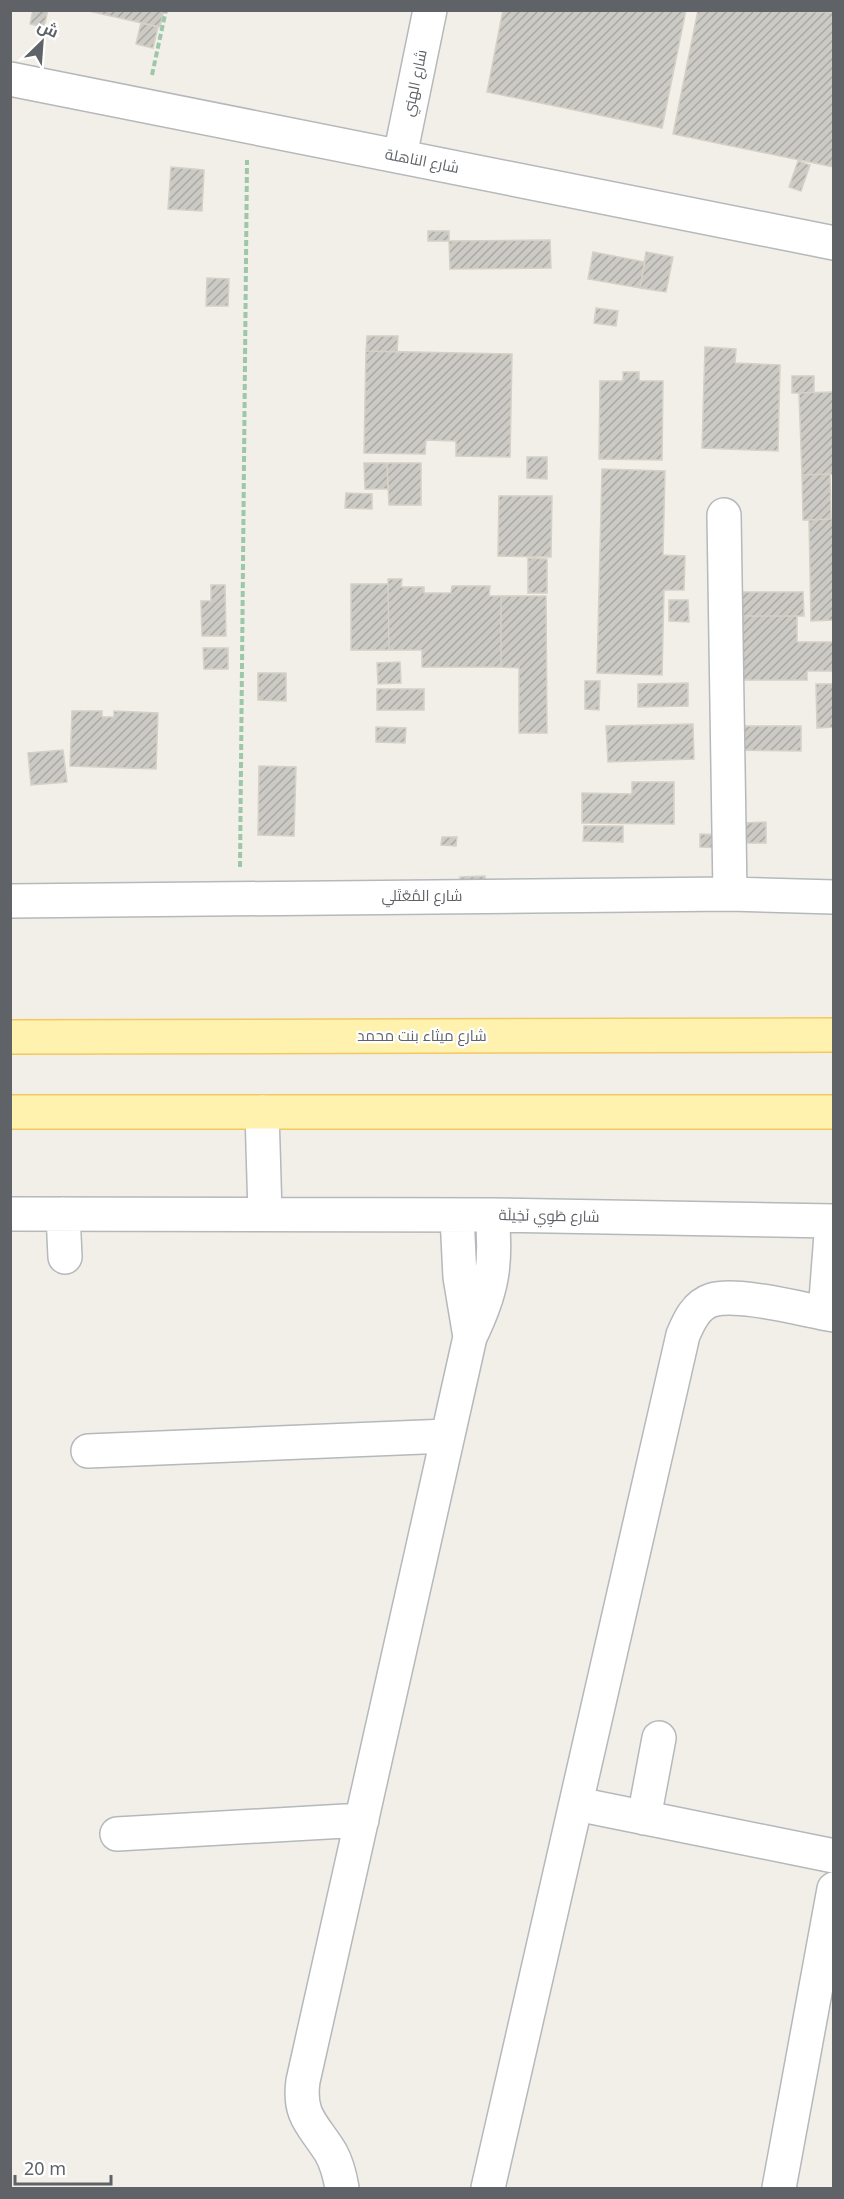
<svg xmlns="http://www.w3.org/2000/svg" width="844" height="2199" font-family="'Noto Sans',Cairo,sans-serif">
	<defs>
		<pattern id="building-hatch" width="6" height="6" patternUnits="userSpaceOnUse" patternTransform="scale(1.5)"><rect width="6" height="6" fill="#cccac5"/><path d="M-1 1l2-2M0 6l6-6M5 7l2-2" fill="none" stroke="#a9a8a4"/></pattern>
	</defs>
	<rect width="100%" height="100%" fill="#f1efe8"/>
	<path fill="url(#building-hatch)" stroke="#d6d1c6" stroke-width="1.5" d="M33,10H48L44,27L30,24Z
		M84,10H164L160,27Z
		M503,10H686L662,128L487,92Z
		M698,10L834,12V167L673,134Z
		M141,23L158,27L153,48L136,44Z
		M798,161L810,165L801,191L789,187Z
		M171,167L204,170L202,211L168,209Z
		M428,231H449V241H428Z
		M550,240L551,268L450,269L449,241Z
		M593,252L645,262L640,288L588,279Z
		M646,252L673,257L666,292L640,288Z
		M207,278L229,279L228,306H206Z
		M596,308L618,311L616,326L594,323Z
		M367,336H398L397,352L366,351Z
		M705,347L736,349L735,363L780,365L778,451L702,448Z
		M366,351L512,354L510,457L456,456V441L426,440L425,454L364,453Z
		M623,372H639V381H663L662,460L599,459L600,381H623Z
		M792,376H814V393H792Z
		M834,392V474L802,475L799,393Z
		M527,457H547V479L527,478Z
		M364,463H387L388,489H365Z
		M387,463H421V505H389Z
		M602,469L665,471L663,555L685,556L684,590H664L662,675L597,673Z
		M830,474L831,519L803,520L802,475Z
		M346,493L372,494V509L345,508Z
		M499,496H552L551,557L498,556Z
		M831,519H834V620L811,621L809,520Z
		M528,558L547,559V593H528Z
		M388,579H402L401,587H424V593H451L452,586H490L489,596H501V667H422V650H389Z
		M351,584H388L389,650H351Z
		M211,585H225L226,636H202L201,601H211Z
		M735,592H803L804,616H735Z
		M501,596H546L547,733H519V668L501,667Z
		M669,600H688L689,622L669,621Z
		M735,616H797V642H834V671H807V680H735Z
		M203,648H228V669H204Z
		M400,662L401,683L378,684L377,663Z
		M258,673H286V701L258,700Z
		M585,681H600L599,710L585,709Z
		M688,683V706L638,707V684Z
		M816,684H834V727L817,728Z
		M377,689H424V710H377Z
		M72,711H102V717H114V711L158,713L156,769L70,766Z
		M693,724L694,759L608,762L606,726Z
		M732,726H801V751L731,750Z
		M376,727L406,728L405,743L376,742Z
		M63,750L67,782L31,785L28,753Z
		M259,766L296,767L294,836L258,835Z
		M632,782H674V824L582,823V793L632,794Z
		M766,822V843H744L743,823Z
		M584,826H623V842L583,841Z
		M700,834L725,835L724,848L700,847Z
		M442,837H457L456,846L441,845Z
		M485,876V892L460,893V877Z"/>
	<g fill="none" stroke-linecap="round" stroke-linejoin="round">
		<defs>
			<path id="minor" d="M10,79L834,243
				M400,156L430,10
				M724,515L730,894
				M10,901L730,894L834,897
				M262,1112L265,1214
				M10,1214L492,1215L834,1221
				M63,1214L65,1257
				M457,1216L460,1277L470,1337
				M825,1313L832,1221
				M88,1451L447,1436
				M577,1804L834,1856
				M644,1818L659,1738
				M117,1834L362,1820
				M342,2188C340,2176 337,2164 331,2153C314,2125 298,2117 303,2081L470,1337C492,1292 497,1265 492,1215
				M488,2188L683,1335C689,1321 696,1305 712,1300C738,1292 804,1310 834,1315
				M779,2188L834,1889"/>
			<path id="major" d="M10,1037L834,1035
				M10,1112H834"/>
		</defs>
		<use href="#minor" stroke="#b5b8bc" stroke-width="36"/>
		<use href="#major" stroke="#f2c960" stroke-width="36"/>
		<path stroke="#9cc7a9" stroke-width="4" stroke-dasharray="6 3" stroke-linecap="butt" d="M152,75L166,10
			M240,867L247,160"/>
		<use href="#minor" stroke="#fff" stroke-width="33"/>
		<use href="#major" stroke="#fff2af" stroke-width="33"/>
	</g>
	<g text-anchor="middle" stroke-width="4.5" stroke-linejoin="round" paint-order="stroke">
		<g font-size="15" fill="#5f6368" stroke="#fff">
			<text transform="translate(415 83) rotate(-78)" y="5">شارع الهني</text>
			<text transform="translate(422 161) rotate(11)" y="5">شارع الناهلة</text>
			<text x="422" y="901">شارع المُعْتَلي</text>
			<text x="422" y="1041">شارع ميثاء بنت محمد</text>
			<text transform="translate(549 1216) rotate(1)" y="5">شارع طَوِي نَخِيلَة</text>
		</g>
	</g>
	<rect width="844" height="2199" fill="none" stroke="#5f6368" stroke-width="24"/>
	<g transform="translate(42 42) rotate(25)" stroke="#ffffff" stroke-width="4.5" paint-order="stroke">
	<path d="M0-4.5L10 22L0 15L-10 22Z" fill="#5f6368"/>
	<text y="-9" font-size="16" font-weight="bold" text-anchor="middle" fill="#5f6368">ش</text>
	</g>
	<path d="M15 2175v9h96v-9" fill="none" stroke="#5f6368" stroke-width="3"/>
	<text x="24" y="2175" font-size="18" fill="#5f6368" stroke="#ffffff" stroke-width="4.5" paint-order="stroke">20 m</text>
</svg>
